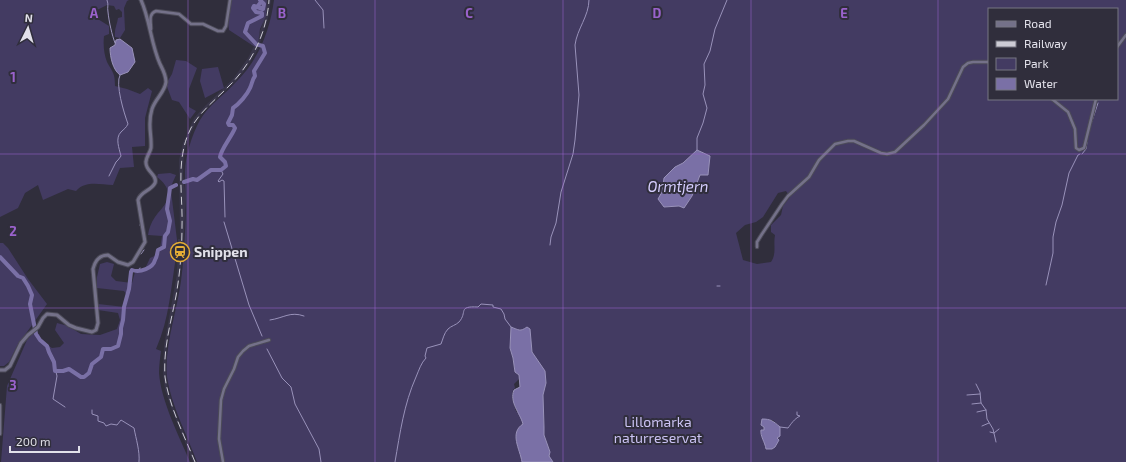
<svg xmlns="http://www.w3.org/2000/svg" width="1126" height="462" font-family="'Exo 2',sans-serif">
	<rect width="100%" height="100%" fill="#302e3c"/>
	<path fill="#39364a" d="M268,0H271L268,18L258,49L247,67L236,81L202,113L198,119L191,132L184,152L183,175L186,199L182,261L178,290L167,346L166,372L168,389L174,409L196,462H193L172,410L165,390L163,372L164,345L177,274L178,239H180L179,160L183,143L194,118L206,105L233,79L248,58L256,42L262,26Z"/>
	<path fill="#433b62" fill-rule="evenodd" d="M0,0H129L127,1L124,8L125,30L120,38L115,37C114,29 117,25 118,18L122,17V12L119,9L116,10L114,6L107,5L95,11L93,10L90,12L93,16L109,26V34L104,36C103,45 104,54 107,62C113,73 115,73 115,86L127,89L140,94L148,88L152,91L145,118V146L132,147L134,167L120,168L113,185C100,185 86,180 76,191L68,189L43,200L38,185L25,193L18,208L0,217Z
		M231,0H267L266,16L260,29L258,43L255,47L229,30L228,22Z
		M274,0H1126V462H553L549,456L550,452L544,435V427L543,395L546,383L538,361L532,352L530,329L520,331L511,327L510,348L513,358L515,372L519,375L520,378L514,384L515,388L513,390L512,398L516,411L521,415L523,424L525,462H197C187,435 171,405 167,377C164,347 177,311 181,281C184,258 185,235 186,212C186,199 185,186 185,172C185,157 192,134 200,120C208,106 224,95 235,83C258,61 270,31 274,0ZM989,9H1117V99H989ZM697,150L710,156L708,175H700L692,196L684,208L679,206L664,207L659,199L675,167L683,163ZM786,191L790,197L783,206L781,215L771,225V232L775,235C773,245 777,253 771,262L757,264L743,260L736,233L745,225L756,222L763,217L778,193ZM767,420H773L780,428L777,438Z
		M176,60L186,61L197,68L189,89V107L196,111L190,119L179,102L172,100L166,84L172,74Z
		M218,67L224,88L205,98L200,81L202,69Z
		M170,173L176,175L172,184L171,191L177,240V251C171,284 170,318 156,349L161,351C160,358 159,366 159,373C161,401 179,436 190,462H1L7,386L27,340L34,332L39,334L42,342L52,348L60,347L64,343L55,330L57,323L68,326L81,334L100,335L117,329L120,320L118,313L98,310V304L125,307L126,294L124,291L97,288V277L100,264L107,262L114,264L111,276L116,281L132,283L135,272L144,271L150,258L159,254L162,236L148,235C149,228 151,223 155,217C158,212 164,207 167,201C171,191 165,183 157,177L158,174Z
		M0,243H3L8,248L28,279L47,304L17,346L9,362L4,366H0Z"/>
	<path fill="#7a70a6" stroke="#9992ba" d="M120,39L132,48L135,62L128,72L120,75C113,70 110,57 110,48L115,45L116,40Z
		M697,150L710,156L708,175H700L692,196L684,208L679,206L664,207L658,199L662,192L664,178L675,167L683,163Z
		M511,327C519,330 520,332 527,327L530,329L532,352L545,371L546,383L543,395L544,427V435L550,452L549,456L553,462H522C520,449 509,433 523,424C520,413 509,402 514,390L520,387L519,375L515,372L513,358L510,348Z
		M762,419C771,419 773,421 780,427V436L777,438L779,440L775,447L772,449H766C765,442 760,436 761,430H764V427L761,425Z"/>
	<g fill="none" stroke-linecap="round" stroke-linejoin="round">
		<path stroke="#9992ba" stroke-width="1" d="M107,0C109,5 107,7 108,12C109,22 112,35 115,43
			M315,0L323,10L324,28
			M1090,127L1098,103
			M697,150V138L703,123L707,108L703,94L705,85L704,64L710,51L715,29L727,0
			M1082,154L1086,149L1087,142
			M221,170L223,174L218,181L219,182L222,180L224,181L225,217
			M109,176L116,162L118,160L121,156C119,148 115,138 121,132C124,129 126,128 128,124C124,113 115,84 120,75
			M224,222L249,305L262,336
			M140,225L142,230
			M550,245L551,237L556,223L561,192L573,154L575,140L579,95L575,45C577,29 589,16 589,0
			M141,254L144,250
			M139,271L140,268
			M1046,285L1053,253V237L1056,222L1062,205L1069,173L1078,155L1080,154
			M717,286H720
			M270,320C284,318 290,311 304,316
			M267,349L282,378L291,387L295,404L319,449L321,462
			M56,372L57,376L53,399L65,407
			M976,384L980,392L981,403L986,410L987,419L993,429L996,442
			M967,395L980,394
			M972,404L981,403
			M92,410V414L98,416V421L104,423L106,426L111,424L117,425L121,420L134,428C136,439 140,451 139,462
			M977,412L986,410
			M982,426L989,423
			M780,427L788,428C791,424 794,419 800,416L797,415V412
			M990,432L994,433L999,429
			M395,462C400,433 404,404 416,377C419,370 421,363 426,358L425,356L427,348L441,344C443,339 444,333 448,329C451,326 456,325 459,322C468,312 457,306 478,307L481,304L493,305V307L501,309L504,314L505,319L511,327"/>
		<path stroke="#7a70a6" stroke-width="4" d="M257,7L263,9L264,4L260,0
			M257,45L245,32L248,23L262,16V13L256,12L253,8L254,6L257,7L261,2
			M184,182L193,179L197,180L211,170H221L226,166L225,162L220,157C221,149 232,136 235,128L233,125H229L228,123L232,115L233,108C239,104 247,95 250,88C252,84 252,80 255,76L254,71L265,53L263,46L259,45
			M0,257L18,276L23,278L28,286L32,295L30,304L36,334L40,340L47,346L49,352L54,362L55,371H63L69,369L81,377H84L89,373L92,364L101,357L103,349H111L118,346L121,334V328L123,320L124,307L129,289L131,272L132,270C140,273 153,268 155,260C157,257 157,254 158,250L164,247L165,236L168,232L170,221L167,209L170,188L176,185"/>
		<defs>
			<path id="minor" d="M151,29C151,22 148,14 156,11L179,14L191,24H203L218,31H223L226,26L230,0
				M1117,47L1126,35
				M1052,99L1068,112L1075,129L1076,148L1079,150L1084,148L1096,99
				M757,247V242L762,234L782,204L788,196L809,177L819,160L835,144L848,141H854L881,153L887,154L895,152L924,125L948,99L963,67L968,63L973,62H989
				M0,405V434
				M223,462L219,439L221,400L224,389L234,369L238,357L243,351L249,346L269,340"/>
			<path id="tertiary" d="M0,370H5L10,366L21,343L28,335L38,327L43,318L47,314L57,315L69,325L76,328L92,332L96,330L98,323L93,269C95,261 99,255 108,255L118,262L128,265L133,262L145,242L138,200C141,191 151,191 155,183C158,175 145,171 146,162C146,157 150,153 151,148C152,133 147,125 152,109C155,99 165,92 166,82C166,75 163,70 160,64C151,44 150,20 141,0"/>
		</defs>
		<use href="#minor" stroke="#4c4b58" stroke-width="4.5"/>
		<use href="#tertiary" stroke="#4c4b58" stroke-width="5"/>
		<use href="#minor" stroke="#747189" stroke-width="2.5"/>
		<use href="#tertiary" stroke="#747189" stroke-width="3"/>
		<path stroke="#cdccd5" stroke-width="1" stroke-dasharray="8 4" stroke-linecap="butt" d="M195,462C184,435 169,406 165,377C163,349 171,322 176,296C180,273 182,250 182,226C183,194 175,159 191,128C200,112 214,101 227,88C251,65 267,33 269,0"/>
	</g>
	<path fill="none" stroke="#9a62cc" stroke-width="1" stroke-opacity="0.55" d="M188,0V462M375,0V462M563,0V462M751,0V462M938,0V462M0,154H1126M0,308H1126"/>
	<defs>
		<symbol id="station-ring" viewBox="-11 -11 22 22"><circle r="9.5" fill="#302e3c" stroke="#e5ad35" stroke-width="1.5"/><path d="M-3-6H3Q5-6 5-4V2Q5 4 3 4L4.5 6H3L1.5 4h-3L-3 6H-4.5L-3 4Q-5 4-5 2V-4Q-5-6-3-6ZM-3.5-4v3h7v-3ZM-3.5 1v1.5H-2V1ZM2 1v1.5H3.5V1Z" fill="#e5ad35"/></symbol>
	</defs>
	<g fill-rule="evenodd">
		<use href="#station-ring" x="169" y="241" width="22" height="22"/>
	</g>
	<g text-anchor="middle" stroke-width="4" stroke-linejoin="round" paint-order="stroke">
		<g font-size="14" font-weight="bold" fill="#e2e1ea" stroke="#302e3c" text-anchor="start">
			<text x="194" y="257">Snippen</text>
		</g>
		<g font-size="14" fill="#cbc3f4" stroke="#302e3c">
			<text x="658" y="427">Lillomarka<tspan x="658" dy="16">naturreservat</tspan></text>
		</g>
		<g font-size="15" font-style="italic" fill="#d5cdfe" stroke="#302e3c">
			<text x="678" y="192">Ormtjern</text>
		</g>
	</g>
	<g font-size="13" text-anchor="middle" font-weight="bold" fill="#9a62cc" stroke="#302e3c" stroke-width="4" stroke-linejoin="round" paint-order="stroke">
		<text x="94" y="18">A</text>
		<text x="282" y="18">B</text>
		<text x="469" y="18">C</text>
		<text x="657" y="18">D</text>
		<text x="844" y="18">E</text>
		<text x="13" y="82">1</text>
		<text x="13" y="236">2</text>
		<text x="13" y="390">3</text>
	</g>
	<rect x="988" y="8" width="130" height="92" fill="#302e3c" stroke="#777682"/>
	<rect x="996" y="21" width="20" height="6" fill="#747189" stroke="#777682"/>
	<text x="1024" y="28" font-size="12" fill="#e2e1ea">Road</text>
	<rect x="996" y="41" width="20" height="6" fill="#cdccd5" stroke="#777682"/>
	<text x="1024" y="48" font-size="12" fill="#e2e1ea">Railway</text>
	<rect x="996" y="58" width="20" height="12" fill="#433b62" stroke="#777682"/>
	<text x="1024" y="68" font-size="12" fill="#e2e1ea">Park</text>
	<rect x="996" y="78" width="20" height="12" fill="#7a70a6" stroke="#777682"/>
	<text x="1024" y="88" font-size="12" fill="#e2e1ea">Water</text>
	<g transform="translate(28 28) rotate(5)" stroke="#302e3c" stroke-width="3" paint-order="stroke">
	<path d="M0-3L7 15L0 10L-7 15Z" fill="#e2e1ea"/>
	<text y="-6" font-size="11" font-weight="bold" text-anchor="middle" fill="#e2e1ea">N</text>
	</g>
	<path d="M10 446v6h69v-6" fill="none" stroke="#e2e1ea" stroke-width="2"/>
	<text x="16" y="446" font-size="12" fill="#e2e1ea" stroke="#302e3c" stroke-width="3" paint-order="stroke">200 m</text>
</svg>
